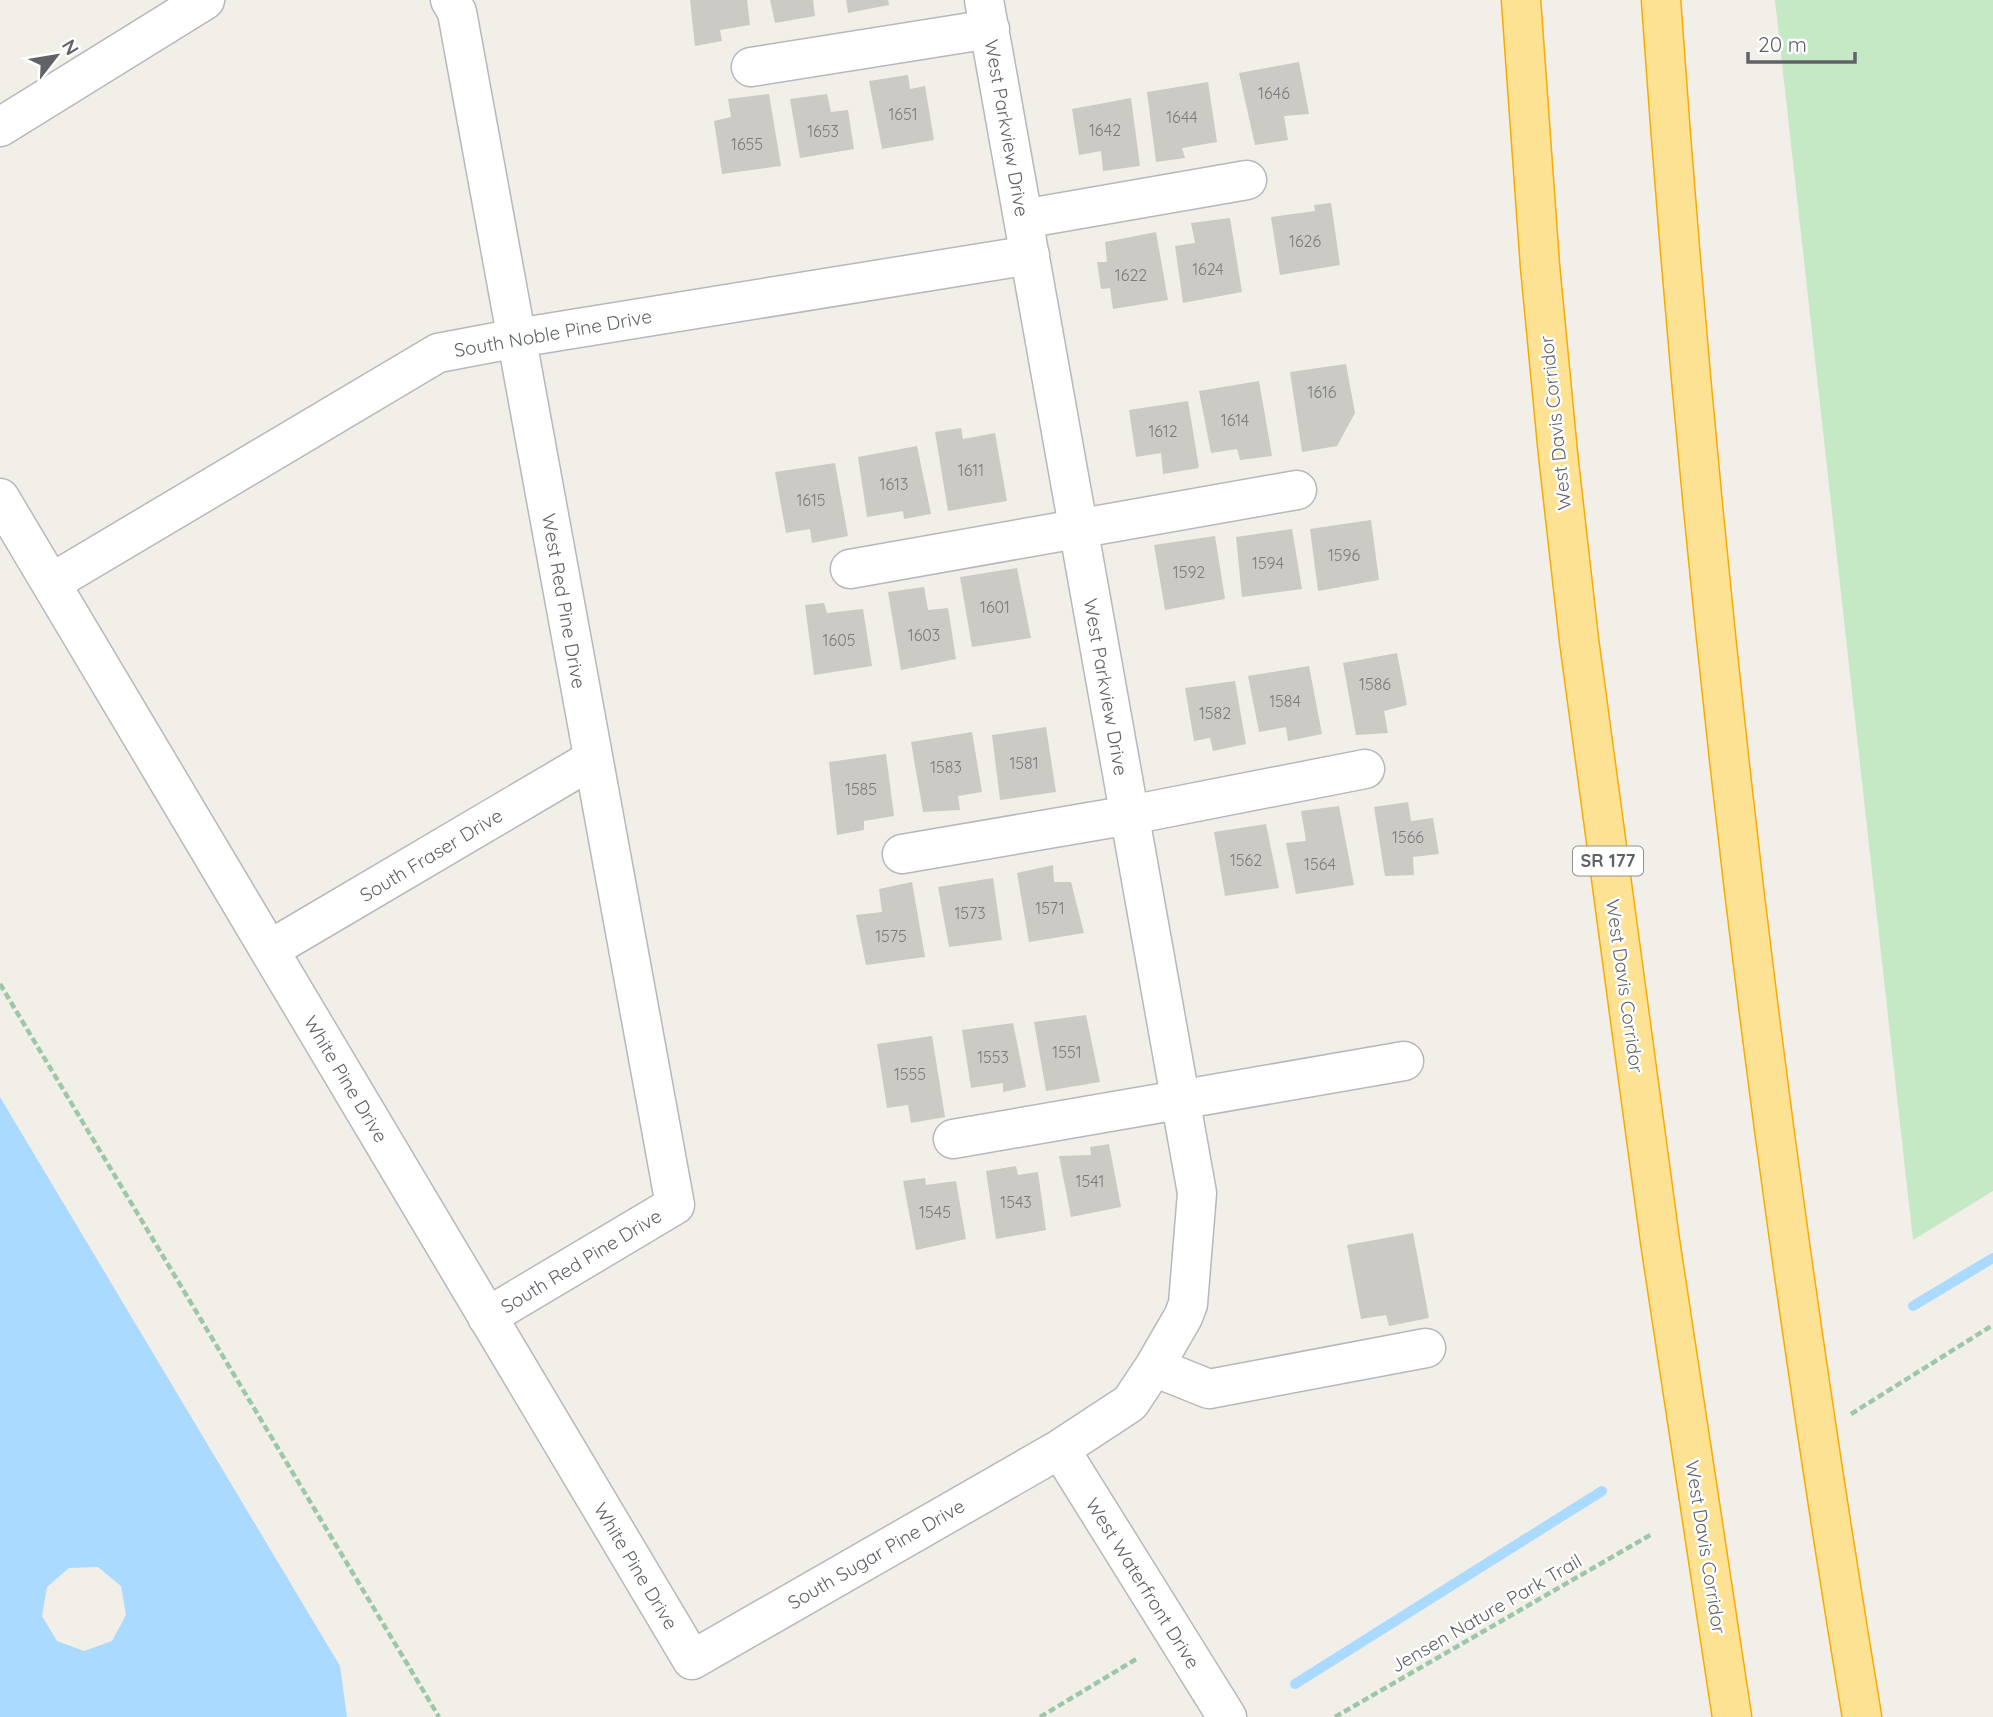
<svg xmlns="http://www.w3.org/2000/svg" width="1993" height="1717" font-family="Quicksand,sans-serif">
	<rect width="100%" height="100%" fill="#f1efe8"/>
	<path fill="#c5e8c5" d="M1775,0H1993V1191L1913,1240Z"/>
	<path fill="#aadaff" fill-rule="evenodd" d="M0,1097L340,1666L347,1717H0ZM98,1567L121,1586L126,1615L112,1641L84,1651L57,1641L42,1616L47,1587L69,1568Z"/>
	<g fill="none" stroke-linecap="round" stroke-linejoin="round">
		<path stroke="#aadaff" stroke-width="10" d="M1913,1306L1993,1258
			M1295,1684L1602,1491"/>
	</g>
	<path fill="#cccac5" d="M690,0H747L750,25L720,30L722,41L695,46Z
		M770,0H813L815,16L775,23Z
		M846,0H888L889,5L848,13Z
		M1299,62L1309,114L1284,116L1288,140L1255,145L1239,73Z
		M908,75L910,89L925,86L934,140L882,149L869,81Z
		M1208,82L1217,142L1182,148L1185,158L1156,162L1147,92Z
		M769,94L781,166L722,174L714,121L731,117L728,99Z
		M827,94L831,112L848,110L854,149L800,158L790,99Z
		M1131,98L1140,166L1103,171L1101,151L1079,155L1072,109Z
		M1331,203L1340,265L1280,275L1271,217L1315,211L1314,205Z
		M1230,218L1242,292L1183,303L1175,246L1195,243L1191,223Z
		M1156,232L1168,300L1113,309L1110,288L1101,289L1097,262H1107L1105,242Z
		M1346,364L1355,413L1337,446L1302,452L1290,372Z
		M1259,381L1272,456L1240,460L1237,449L1211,453L1199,391Z
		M1188,401L1199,468L1163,474L1161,453L1136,457L1129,410Z
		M961,428L963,439L995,433L1007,501L948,511L935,432Z
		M917,446L931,514L904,519L903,511L867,517L858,457Z
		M835,463L848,536L812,543L810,529L786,533L775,472Z
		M1371,520L1379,580L1318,591L1310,529Z
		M1292,529L1302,589L1242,597L1236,537Z
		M1215,536L1225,599L1165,610L1154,545Z
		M1017,568L1031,638L972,647L960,577Z
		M924,587L928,610L948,608L956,659L901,670L888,592Z
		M824,603L827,613L863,609L872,666L814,675L805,605Z
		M1397,653L1407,705L1384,711L1388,733L1356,735L1343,663Z
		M1309,666L1322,734L1288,741L1286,727L1259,732L1248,676Z
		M1235,681L1246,744L1213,751L1210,738L1194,741L1185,688Z
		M1046,727L1056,792L1000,800L992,735Z
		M972,732L982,792L958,796L960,810L923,812L911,742Z
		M886,754L894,816L864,821V830L837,835L829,762Z
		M1408,802L1411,821L1433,818L1439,854L1413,857L1414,875L1385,876L1374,807Z
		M1339,806L1354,885L1296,894L1286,843L1306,841L1301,811Z
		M1266,824L1279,888L1225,896L1214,832Z
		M1053,865L1054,882H1071L1084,933L1029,942L1017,873Z
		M993,878L1002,940L949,947L938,887Z
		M912,882L925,957L866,965L856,915L882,912L879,889Z
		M1086,1015L1100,1082L1046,1091L1034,1022Z
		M1013,1023L1026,1087L1003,1092V1083L971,1088L962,1030Z
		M932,1036L945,1117L911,1123L908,1105L887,1108L877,1044Z
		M1109,1144L1121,1207L1071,1217L1059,1156L1091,1155L1090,1147Z
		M1016,1166L1018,1175L1038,1172L1046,1230L996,1239L986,1171Z
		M925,1178L926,1185L956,1181L966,1239L916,1250L903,1181Z
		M1413,1233L1429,1318L1389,1326L1386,1315L1361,1319L1347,1245Z"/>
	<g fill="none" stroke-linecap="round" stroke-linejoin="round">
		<defs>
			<path id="minor" d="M450,0L457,12L675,1205L487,1317
				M751,67L990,29
				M0,127L205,0
				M1023,219L1247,180
				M0,498L692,1660L1060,1449L1130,1403L1154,1367L1183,1317L1188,1304L1197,1193L984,0
				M850,569L1297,490
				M51,583L438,353L517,338L1030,255
				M902,854L1130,815L1365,769
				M269,950L593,759
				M953,1139L1404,1061
				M1154,1367L1209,1389L1426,1348
				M1060,1449L1227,1717"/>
			<path id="highway" d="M1521,0L1540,266L1558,454L1579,640L1660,1241L1732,1717
				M1661,0C1690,416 1732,832 1790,1245C1812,1402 1836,1560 1862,1717"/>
		</defs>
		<use href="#minor" stroke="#b5b8bc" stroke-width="41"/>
		<use href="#highway" stroke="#f9ab00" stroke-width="41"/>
		<path stroke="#9cc7a9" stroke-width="4.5" stroke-dasharray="7 3.5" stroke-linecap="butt" d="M0,984L439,1717
			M1851,1414L1993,1325
			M1040,1717L1138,1658
			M1335,1717L1652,1534"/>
		<use href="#minor" stroke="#fff" stroke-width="38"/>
		<use href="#highway" stroke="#fde293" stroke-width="38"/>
	</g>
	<g text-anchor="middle" stroke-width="5" stroke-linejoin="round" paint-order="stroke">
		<g font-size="16" fill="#7a7d7f">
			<text x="1274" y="99">1646</text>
			<text x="903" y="120">1651</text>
			<text x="1182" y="123">1644</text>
			<text x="1105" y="136">1642</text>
			<text x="823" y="137">1653</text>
			<text x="747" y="150">1655</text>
			<text x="1305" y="247">1626</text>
			<text x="1208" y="275">1624</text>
			<text x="1131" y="281">1622</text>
			<text x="1322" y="398">1616</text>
			<text x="1235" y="426">1614</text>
			<text x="1163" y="437">1612</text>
			<text x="971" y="476">1611</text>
			<text x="894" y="490">1613</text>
			<text x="811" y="506">1615</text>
			<text x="1344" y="561">1596</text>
			<text x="1268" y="569">1594</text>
			<text x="1189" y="578">1592</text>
			<text x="995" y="613">1601</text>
			<text x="924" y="641">1603</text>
			<text x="839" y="646">1605</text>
			<text x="1375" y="690">1586</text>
			<text x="1285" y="707">1584</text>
			<text x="1215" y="719">1582</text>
			<text x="1024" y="769">1581</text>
			<text x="946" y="773">1583</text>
			<text x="861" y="795">1585</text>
			<text x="1408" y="843">1566</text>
			<text x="1246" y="866">1562</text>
			<text x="1320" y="870">1564</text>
			<text x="1050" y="914">1571</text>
			<text x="970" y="919">1573</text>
			<text x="891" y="942">1575</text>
			<text x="1067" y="1058">1551</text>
			<text x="993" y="1063">1553</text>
			<text x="910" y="1080">1555</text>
			<text x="1090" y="1187">1541</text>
			<text x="1016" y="1208">1543</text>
			<text x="935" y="1218">1545</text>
		</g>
		<rect fill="#fff" stroke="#8f9295" stroke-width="2" x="1573" y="846.5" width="70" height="29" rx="5"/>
		<g font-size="18" font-weight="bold" fill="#5f6368">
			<text x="1608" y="867">SR 177</text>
		</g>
		<g font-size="19" fill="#5f6368" stroke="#fff">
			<text transform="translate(1007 128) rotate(80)" y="7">West Parkview Drive</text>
			<text transform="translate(553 333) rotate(-10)" y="7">South Noble Pine Drive</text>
			<text transform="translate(1555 423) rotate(-96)" y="7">West Davis Corridor</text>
			<text transform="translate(564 601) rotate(80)" y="7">West Red Pine Drive</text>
			<text transform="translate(1106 687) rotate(80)" y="7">West Parkview Drive</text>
			<text transform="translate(431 855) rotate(-31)" y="7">South Fraser Drive</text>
			<text transform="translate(1625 986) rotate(82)" y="7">West Davis Corridor</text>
			<text transform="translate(346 1079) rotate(59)" y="7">White Pine Drive</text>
			<text transform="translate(581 1261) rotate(-31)" y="7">South Red Pine Drive</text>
			<text transform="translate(1706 1547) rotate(81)" y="7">West Davis Corridor</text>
			<text transform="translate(876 1554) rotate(-30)" y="7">South Sugar Pine Drive</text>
			<text transform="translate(636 1566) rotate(59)" y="7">White Pine Drive</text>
			<text transform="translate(1143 1583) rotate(58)" y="7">West Waterfront Drive</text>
			<text transform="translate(1486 1613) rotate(-30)" y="7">Jensen Nature Park Trail</text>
		</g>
	</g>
	<g transform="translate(56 56) rotate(59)" stroke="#ffffff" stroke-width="5" paint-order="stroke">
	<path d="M0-5L12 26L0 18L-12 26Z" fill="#5f6368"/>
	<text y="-10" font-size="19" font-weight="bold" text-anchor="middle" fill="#5f6368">N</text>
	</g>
	<path d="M1748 52v10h107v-10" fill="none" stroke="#5f6368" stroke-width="3.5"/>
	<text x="1758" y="52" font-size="21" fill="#5f6368" stroke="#ffffff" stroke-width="5" paint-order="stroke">20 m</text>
</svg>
